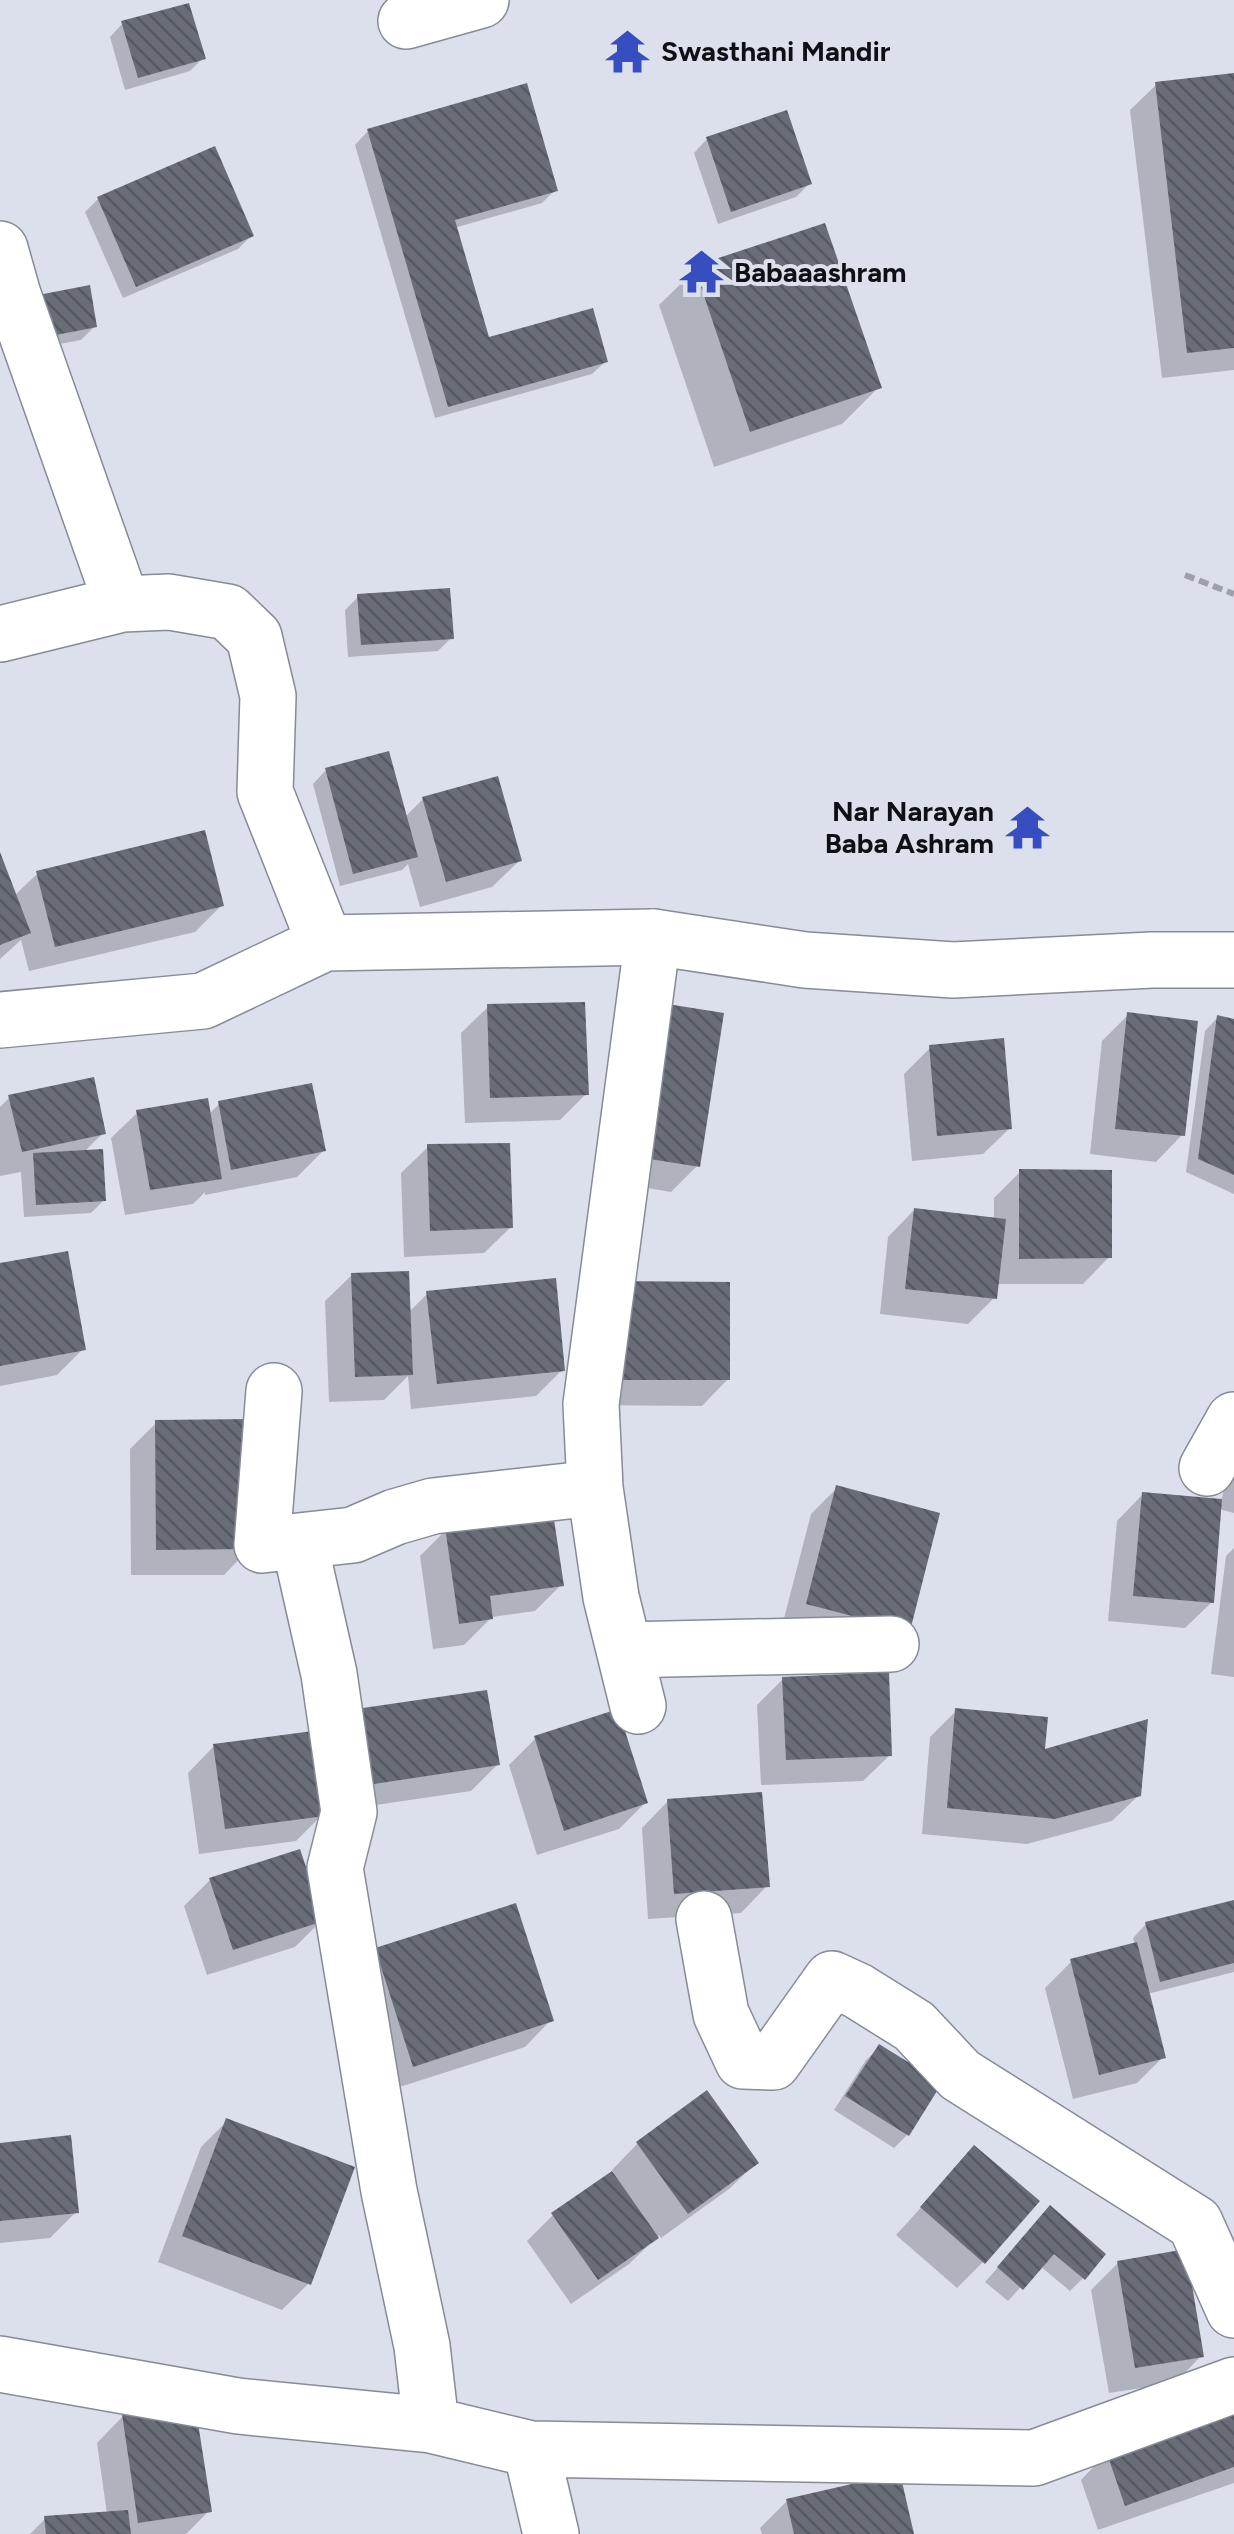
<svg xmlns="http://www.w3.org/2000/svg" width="1234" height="2534" font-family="Figtree,sans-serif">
	<defs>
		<pattern id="building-back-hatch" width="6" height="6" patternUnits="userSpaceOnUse" patternTransform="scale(2.5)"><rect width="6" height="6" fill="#696d78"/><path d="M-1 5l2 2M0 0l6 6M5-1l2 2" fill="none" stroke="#555861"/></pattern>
	</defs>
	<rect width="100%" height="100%" fill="#dce0ed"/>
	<path fill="#0003" d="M123,23L203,58L190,71L125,90L110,37Z
		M1234,76V370L1162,378L1130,110L1157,84Z
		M368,131L555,190L542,203L454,228L487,340L606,361L592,374L435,418L355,145Z
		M707,139L809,184L796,197L718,224L694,153Z
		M98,199L251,236L238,249L123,298L85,212Z
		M696,269L879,387L842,424L714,467L659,305Z
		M26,311L95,326L81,340L33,349Z
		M358,597L451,638L438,651L348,657L345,610Z
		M326,770L404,818L423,799L519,861L492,887L420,907L408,864L402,870L340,886L313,784Z
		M0,858L14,896L37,874L221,906L195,932L29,971L21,940L0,959Z
		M488,1007L586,1094L560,1120L465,1123L461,1033Z
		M1128,1015L1182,1135L1156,1162L1090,1154L1102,1041Z
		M1218,1017L1234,1021V1194L1186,1172L1205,1031Z
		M635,1032L698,1165L671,1192L612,1182Z
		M930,1048L1010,1128L983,1154L912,1161L904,1074Z
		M10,1097L103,1133L83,1153L104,1200L91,1213L24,1217L21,1172L0,1176V1107Z
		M219,1104L324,1150L297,1177L205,1195V1192L193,1204L125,1215L111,1138L138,1112L208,1115Z
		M428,1147L511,1227L484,1253L404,1257L401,1173Z
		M1020,1172L1109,1257L1083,1284H996L994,1298L968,1324L880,1314L888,1237L914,1210L994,1220V1198Z
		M0,1265L83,1349L57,1375L0,1386Z
		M352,1275L408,1313L427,1294L562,1370L536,1396L411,1409L408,1376L384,1400L329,1402L325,1301Z
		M589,1310L728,1379L702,1406L589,1405Z
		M156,1423L250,1548L224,1575H131L130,1449Z
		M1234,1452V1513L1219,1509L1212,1602L1185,1628L1108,1621L1117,1521L1143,1494L1221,1501Z
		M837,1488L908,1629L781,1630L811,1514Z
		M446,1530L561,1585L535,1611L492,1617L464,1645L433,1649L420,1556Z
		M1234,1548V1677L1211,1674L1226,1556Z
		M783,1679L890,1755L863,1781L761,1785L757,1705Z
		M956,1711L1042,1752L1139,1795L1112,1821L1027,1844L922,1834L930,1737Z
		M535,1739L645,1803L619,1829L537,1855L509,1765Z
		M317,1740L497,1765L471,1791L328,1812Z
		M214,1746L322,1815L296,1841L199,1854L188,1773Z
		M668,1801L767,1886L741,1913L648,1919L642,1828Z
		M210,1880L321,1921L295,1947L207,1975L184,1906Z
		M1234,1902V1972L1147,1994L1163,2057L1137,2083L1073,2099L1045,1988L1071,1962L1135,1945L1133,1938L1146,1924Z
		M377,1951L551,2020L525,2047L387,2091Z
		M880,2047L907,2064L944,2076L907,2135L894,2148L834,2110L866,2060Z
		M227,2121L309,2283L282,2310L158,2262L201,2147Z
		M638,2143L756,2163L729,2189L661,2238L659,2235L629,2264L571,2304L527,2241L553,2215L614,2173L612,2170Z
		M0,2145L76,2212L50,2238L0,2243Z
		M975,2148L983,2262L957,2288L896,2235Z
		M1038,2222L1083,2278L1070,2291L1040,2266L1008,2301L985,2282Z
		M1118,2263L1201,2356L1175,2383L1109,2393L1091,2290Z
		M1234,2409V2483L1098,2530L1081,2480L1107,2453Z
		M123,2416L209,2511L186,2534H30L46,2518L107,2514L97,2443Z
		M787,2501L911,2534H762L760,2528Z"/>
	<path fill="url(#building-back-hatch)" d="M189,3L206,59L138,78L121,21Z
		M1234,73V348L1187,353L1155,82Z
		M527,83L558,191L455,220L489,337L593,308L608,362L448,407L367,129Z
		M787,110L812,184L731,212L706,137Z
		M215,146L254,236L136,287L97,197Z
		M825,223L882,388L750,432L694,266Z
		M90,285L97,327L46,337L38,295Z
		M450,588L454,639L361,645L357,594Z
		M389,751L418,857L353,874L325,768Z
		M498,776L522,861L446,882L422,797Z
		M205,830L224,906L55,947L36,871Z
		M0,852L31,933L0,945Z
		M585,1002L589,1095L490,1098L487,1004Z
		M661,1003L724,1013L700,1167L637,1157Z
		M1127,1012L1198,1021L1185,1136L1115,1129Z
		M1217,1015L1234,1019V1175L1198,1159Z
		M1004,1038L1012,1129L937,1136L929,1045Z
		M94,1077L106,1134L22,1152L8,1095Z
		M312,1083L326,1151L231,1170L218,1101Z
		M208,1098L222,1179L150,1190L136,1110Z
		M510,1143L513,1228L430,1231L427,1144Z
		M103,1149L106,1201L36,1205L33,1153Z
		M1019,1169L1112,1170V1258L1019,1259Z
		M914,1208L1006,1219L997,1299L905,1289Z
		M68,1251L86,1350L0,1366V1263Z
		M409,1271L413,1375L355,1377L351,1273Z
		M556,1278L565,1371L437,1384L426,1291Z
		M614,1281L730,1282V1380H614Z
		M252,1419L253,1549L156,1550L155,1420Z
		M836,1485L940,1513L910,1631L806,1604Z
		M1142,1492L1222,1499L1214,1603L1133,1596Z
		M553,1513L564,1586L490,1596L493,1619L459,1624L445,1527Z
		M889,1672L892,1756L786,1760L782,1677Z
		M487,1690L500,1765L354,1787L342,1711Z
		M955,1708L1048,1717L1045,1749L1148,1719L1141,1796L1055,1819L947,1808Z
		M618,1709L648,1803L564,1831L534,1736Z
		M313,1731L325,1816L225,1829L213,1744Z
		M762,1792L770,1887L674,1894L667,1799Z
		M300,1849L324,1921L233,1950L209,1878Z
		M1234,1900V1963L1160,1982L1145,1922Z
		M516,1903L554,2021L413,2067L375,1948Z
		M1137,1942L1166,2058L1099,2075L1070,1959Z
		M879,2044L908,2062L913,2054L947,2075L909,2136L845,2096Z
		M707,2090L759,2163L688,2214L636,2142Z
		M226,2118L355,2167L311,2285L182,2236Z
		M71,2135L79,2213L0,2221V2143Z
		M974,2145L1040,2201L985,2264L920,2207Z
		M612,2171L659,2238L598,2280L551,2213Z
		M1050,2205L1106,2254L1085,2280L1054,2254L1023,2290L997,2267Z
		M1186,2249L1204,2357L1135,2368L1117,2261Z
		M195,2404L212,2512L138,2523L122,2414Z
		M1234,2406V2467L1125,2506L1106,2451Z
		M900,2473L914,2534H794L786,2499Z
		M128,2510L131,2534H46L44,2516Z"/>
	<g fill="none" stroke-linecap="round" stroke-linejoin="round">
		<defs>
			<path id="street" d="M406,21L481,0
				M0,249L13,295L122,604
				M0,634L122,604L169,602L228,612L254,637L268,696L265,792L325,943
				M274,1391L262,1545L353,1535L395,1517L433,1506L595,1488L591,1404L653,937
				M1207,1468L1234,1420
				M595,1488L611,1597L638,1706
				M299,1541L329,1674L349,1812L335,1868L389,2191L422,2346L431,2425
				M624,1650L891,1644
				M704,1919L721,2014L743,2061L773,2062L832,1979L858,1991L914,2026L960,2075L1195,2223L1234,2310
				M0,2364L238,2406L431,2425L531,2449L1034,2458L1234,2385
				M531,2449L551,2534"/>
			<path id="secondary" d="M0,1020L203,1001L325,943L653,937L805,960L953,970L1152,960H1234"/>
		</defs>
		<use href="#street" stroke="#878b96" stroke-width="58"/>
		<use href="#secondary" stroke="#878b96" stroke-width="58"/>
		<path stroke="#9da0ab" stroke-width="6" stroke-dasharray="10 5" stroke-linecap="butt" d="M1185,575L1234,594"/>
		<use href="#street" stroke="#fff" stroke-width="55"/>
		<use href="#secondary" stroke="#fff" stroke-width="55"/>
	</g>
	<defs>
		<symbol id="temple-bare" viewBox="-9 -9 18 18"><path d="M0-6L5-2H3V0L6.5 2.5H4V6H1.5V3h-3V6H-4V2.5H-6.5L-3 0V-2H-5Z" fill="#374ec0" stroke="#dce0ed" stroke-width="2.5" paint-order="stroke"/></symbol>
	</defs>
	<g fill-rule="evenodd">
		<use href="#temple-bare" x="596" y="20" width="63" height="63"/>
		<use href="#temple-bare" x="670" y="240" width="63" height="63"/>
		<use href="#temple-bare" x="996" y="796" width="63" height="63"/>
	</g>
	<g text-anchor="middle" stroke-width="8" stroke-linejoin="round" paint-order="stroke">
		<g font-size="28" font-weight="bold" fill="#0f1015" stroke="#dce0ed" text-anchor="start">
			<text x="661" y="61">Swasthani Mandir</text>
			<text x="734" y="282">Babaaashram</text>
			<text x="994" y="821" text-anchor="end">Nar Narayan<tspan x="994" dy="32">Baba Ashram</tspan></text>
		</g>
	</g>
</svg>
